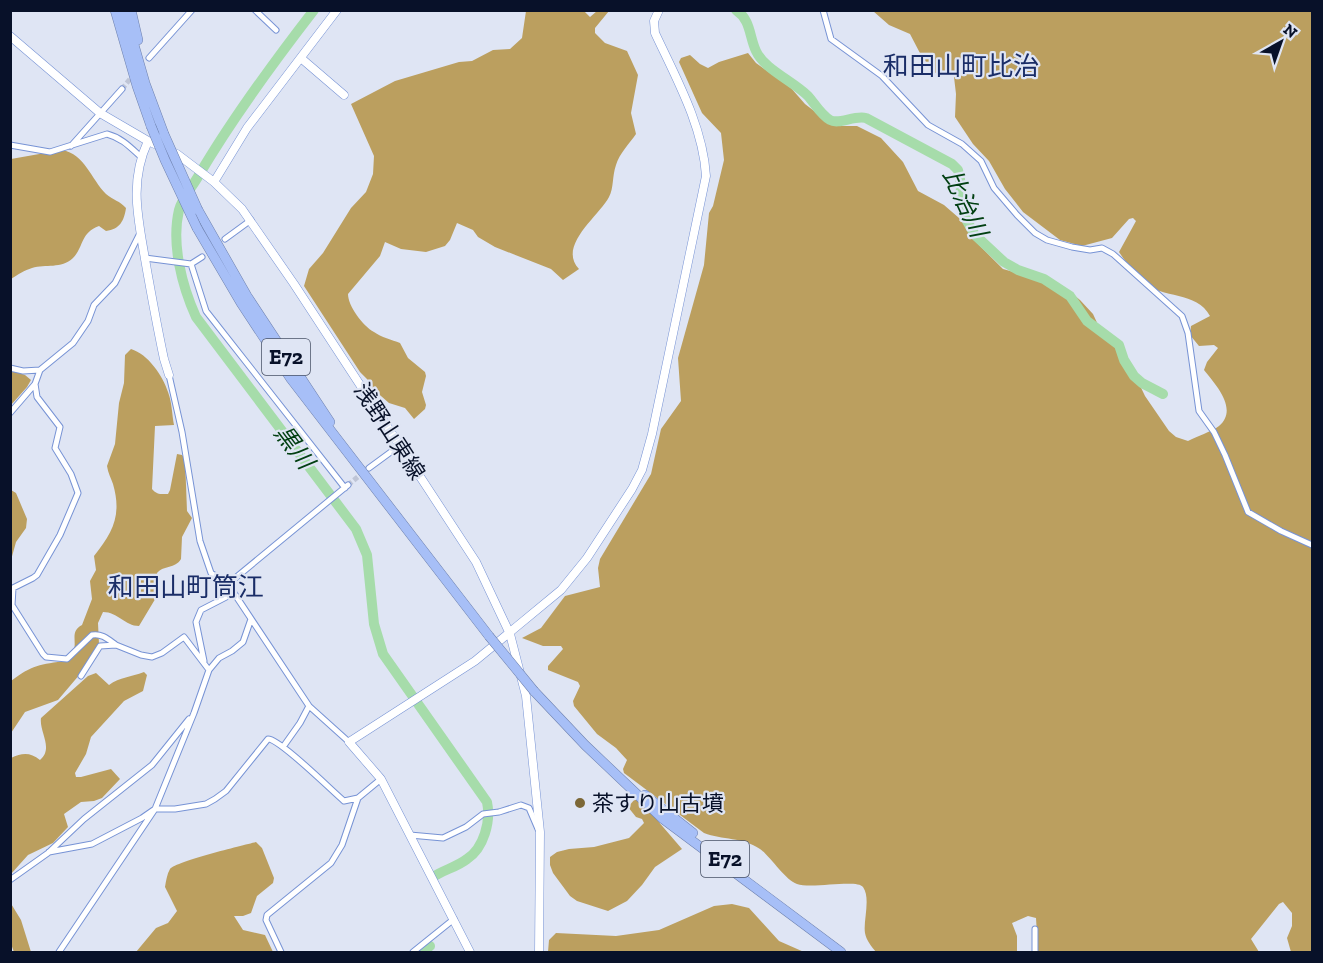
<svg xmlns="http://www.w3.org/2000/svg" width="1323" height="963" font-family="'Zilla Slab','Noto Sans JP',serif">
	<rect width="100%" height="100%" fill="#dfe5f4"/>
	<path fill="#bb9f5f" d="M526,11H584L590,17L597,11H609L595,28V33L605,43L627,51L638,75L631,113L636,134C630,143 619,154 616,165C612,176 614,188 609,197C599,216 557,246 579,269L563,280L551,269L495,247L478,237L473,230L457,223L450,240L445,246L426,252L401,249L385,242L380,256L348,294C348,306 363,326 374,332C381,337 392,340 400,343L408,358L425,372L426,376L422,392L426,405L425,409L414,419L405,408L389,403L373,389L372,384L360,372L304,286L309,269L323,253L351,208L366,192L373,174L374,156L351,104L395,81L459,62L472,61L493,50L510,49L522,38Z
		M873,11H1312V952H1291L1287,938L1292,926V913L1283,902L1279,904L1251,939L1259,952H1038L1036,918L1028,916L1012,923L1017,936V952H876C872,947 866,940 865,933C863,921 871,898 863,887C857,879 812,889 797,884C785,880 771,857 760,849C743,837 722,840 704,833L624,773L623,769L627,760L616,748L597,734L574,706L573,701L580,686L578,682L548,670V666L563,649L561,646H543L522,638L541,628L565,596L600,587L598,568L600,559L651,474L661,429L681,401L678,358L704,265L709,213L713,206L724,160L721,133L702,113L679,62L681,58L690,55L700,64L708,68L719,62L748,53L756,63L791,88L805,104L827,121L839,126H857L881,138L903,162L918,191L944,205L959,218L968,228L974,240L1003,269L1045,281L1069,291L1080,300L1093,314L1099,327L1122,348L1145,396L1169,431L1176,437L1188,441C1197,436 1211,432 1219,426C1239,409 1215,384 1204,370L1207,362L1218,348L1214,345L1199,346L1190,335L1191,326L1210,316C1197,291 1162,299 1143,282C1134,274 1126,262 1119,252L1136,221L1133,218L1129,219L1112,238L1082,246L1060,240L1023,212L1005,189L989,161L973,144L955,117L956,94L954,77L941,76L934,72L922,57L910,34L889,25Z
		M62,150C85,154 91,179 106,194C113,200 120,201 126,208C124,221 120,229 106,231L99,226C80,233 84,247 73,258C61,269 46,264 32,268C25,270 17,275 11,279V159Z
		M131,349C148,354 163,376 168,392C172,402 172,415 174,425L155,426L152,489C157,495 161,494 168,494L170,490L177,454L182,455L185,459L187,511L192,518L182,537L181,559C175,569 164,565 157,573L160,591L139,626C125,626 118,612 103,612L98,623L99,644L86,667L58,700L25,712L11,733V681C32,665 40,664 67,661C69,658 72,656 73,652C78,642 69,632 82,625L92,599L90,581L96,570L94,556C113,532 122,515 113,484C111,478 108,473 107,466L115,444L119,403L124,383L125,355Z
		M11,370L25,375L31,380L27,387L11,405Z
		M11,490L16,493L27,519L26,528L16,542L11,560Z
		M144,672L147,675L143,691L124,701L91,737L86,754L75,773L76,777H81L111,769L120,779L102,798L94,801L81,802L64,814L68,827L53,843L28,855L11,874V758C22,753 30,752 40,760C54,748 39,732 41,718L88,676L96,673L109,685C120,677 131,677 144,672Z
		M635,799L645,806L682,849L655,867L642,885L627,901L608,911L577,901L570,896L553,873L550,865V857L557,852L569,849L594,847L629,838L644,823L642,819L636,817L628,807Z
		M256,842L262,848L274,878L273,883L257,896L251,913L243,916H234L243,930L265,935L273,952H136L156,928L168,923L177,911L165,887C166,881 167,874 170,869C177,861 241,846 256,842Z
		M10,902L21,920L31,952H14L11,944Z
		M732,904L749,908L779,941L804,952H548L549,940L556,933L616,936L659,930L714,906Z"/>
	<g fill="none" stroke-linecap="round" stroke-linejoin="round">
		<path stroke="#a6dcaa" stroke-width="10" d="M314,10C273,63 233,117 199,175C193,186 182,198 179,210C171,244 182,286 196,317L356,529L367,555L374,624L383,654L487,802C491,821 484,848 467,859C457,867 443,870 433,877
			M736,10C751,20 749,36 756,51C764,69 793,81 808,96C815,104 821,115 830,120C839,125 854,115 866,118L952,164L958,170L960,179L962,206L967,221L975,235L1004,262L1018,270L1044,279L1070,296L1087,321L1119,345L1124,360L1134,376L1142,383L1163,394
			M423,952L430,946"/>
		<path stroke="#bfc5d6" stroke-width="5" stroke-dasharray="5 2.5" stroke-linecap="butt" d="M122,89L134,74
			M348,485L365,471"/>
		<defs>
			<path id="street" d="M255,10L276,30
				M823,10L831,39L882,76L928,125L962,144L981,161L994,188L1017,215L1035,233L1047,240L1072,247L1090,250L1102,248L1113,254L1182,316L1188,333L1199,411L1214,432L1225,455L1248,512L1281,531L1312,545
				M149,58L192,10
				M10,145L50,152L107,134C122,138 130,147 141,157
				M71,146L122,89
				M225,239L251,220
				M145,258L191,264L202,257
				M191,264L206,311L345,488
				M10,368L23,371L40,370
				M169,375L182,432L200,541L211,573L228,584L309,706L349,742
				M35,384L37,397L60,427L55,448L71,474L78,493L60,535L37,575L33,578L13,588L12,605L43,654L46,657L67,659L92,635C102,633 109,640 116,645
				M10,413L35,384L40,370L73,343L88,321L94,305L115,283L139,235
				M369,468L399,446
				M228,584L348,485
				M204,661L196,622L201,610L234,593
				M81,676L100,646L116,645L141,655L152,657L162,653L184,637L209,670
				M283,747L300,723L309,706
				M410,835L443,838L466,827L483,814L499,812L521,805L529,808L538,829
				M49,852L92,844L142,818L155,809H175L206,804L215,799L226,791L268,739C280,739 331,790 344,801L358,798L381,779
				M10,880L48,853L84,819L152,765L189,719
				M1035,929V952
				M59,952L155,809L194,713L209,670L219,658L232,651L243,642L251,619
				M281,952L266,920L267,915L331,863L342,845L358,798
				M413,952L454,919"/>
			<path id="secondary" d="M10,36L100,113L148,141L177,154L214,182L242,209L294,284L476,562L510,634L526,696L540,832L539,952
				M302,59L344,95
				M148,141C129,182 138,217 145,259C151,293 157,326 164,359L169,375
				M214,182L247,128L337,10
				M470,952L381,779L349,742L475,661L561,590L587,558L632,489L642,470L652,434L706,176C703,126 676,78 655,33L654,21L659,10"/>
			<path id="highway" d="M115,10L137,86L151,126
				M124,10L145,83L164,134
				M131,10L138,40
				M198,210L247,296L330,422
				M197,228L241,303L291,379L489,636
				M534,691L585,745L663,819L841,952
				M645,795L693,833"/>
		</defs>
		<use href="#street" stroke="#7793d5" stroke-width="7"/>
		<use href="#secondary" stroke="#7793d5" stroke-width="9"/>
		<use href="#highway" stroke="#6f82af" stroke-width="10"/>
		<use href="#street" stroke="#fff" stroke-width="5"/>
		<use href="#secondary" stroke="#fff" stroke-width="8"/>
		<use href="#highway" stroke="#a7bff7" stroke-width="9"/>
		<defs>
			<path id="highway-bridge" d="M151,126L165,160L197,228
				M164,134L198,210
				M489,636L534,691"/>
		</defs>
		<use href="#highway-bridge" stroke="#6f82af" stroke-width="10" stroke-linecap="butt"/>
		<use href="#highway-bridge" stroke="#a7bff7" stroke-width="9"/>
	</g>
	<circle fill="#7c6736" stroke="#dfe5f4" stroke-width="2" cx="580" cy="803" r="6"/>
	<g text-anchor="middle" stroke-width="4.5" stroke-linejoin="round" paint-order="stroke">
		<g fill="#dfe5f4" stroke="#485166" stroke-width="1.5">
			<rect x="262" y="339" width="48" height="36" rx="4.5"/>
			<rect x="701" y="841" width="48" height="36" rx="4.5"/>
		</g>
		<g font-size="21" font-weight="bold" fill="#081129">
			<text x="286" y="364">E72</text>
			<text x="725" y="866">E72</text>
		</g>
		<g font-size="22" fill="#081129" stroke="#dfe5f4">
			<text transform="translate(390 431) rotate(57)" y="8">浅野山東線</text>
		</g>
		<g font-size="22" fill="#081129" stroke="#dfe5f4" text-anchor="start">
			<text x="592" y="811">茶すり山古墳</text>
		</g>
		<g font-size="24" font-style="italic" fill="#024012" stroke="#dfe5f4">
			<text transform="translate(965 203) rotate(65)" y="8">比治川</text>
			<text transform="translate(294 447) rotate(53)" y="8">黒川</text>
		</g>
		<g font-size="26" fill="#1a2d67" stroke="#dfe5f4">
			<text x="961" y="75">和田山町比治</text>
			<text x="186" y="596">和田山町筒江</text>
		</g>
	</g>
	<rect width="1323" height="963" fill="none" stroke="#081129" stroke-width="24"/>
	<g transform="translate(1281 42) rotate(40)" stroke="#dfe5f4" stroke-width="4.5" paint-order="stroke">
	<path d="M0-4.5L10 22L0 15L-10 22Z" fill="#081129"/>
	<text y="-9" font-size="16" font-weight="bold" text-anchor="middle" fill="#081129">N</text>
	</g>
</svg>
